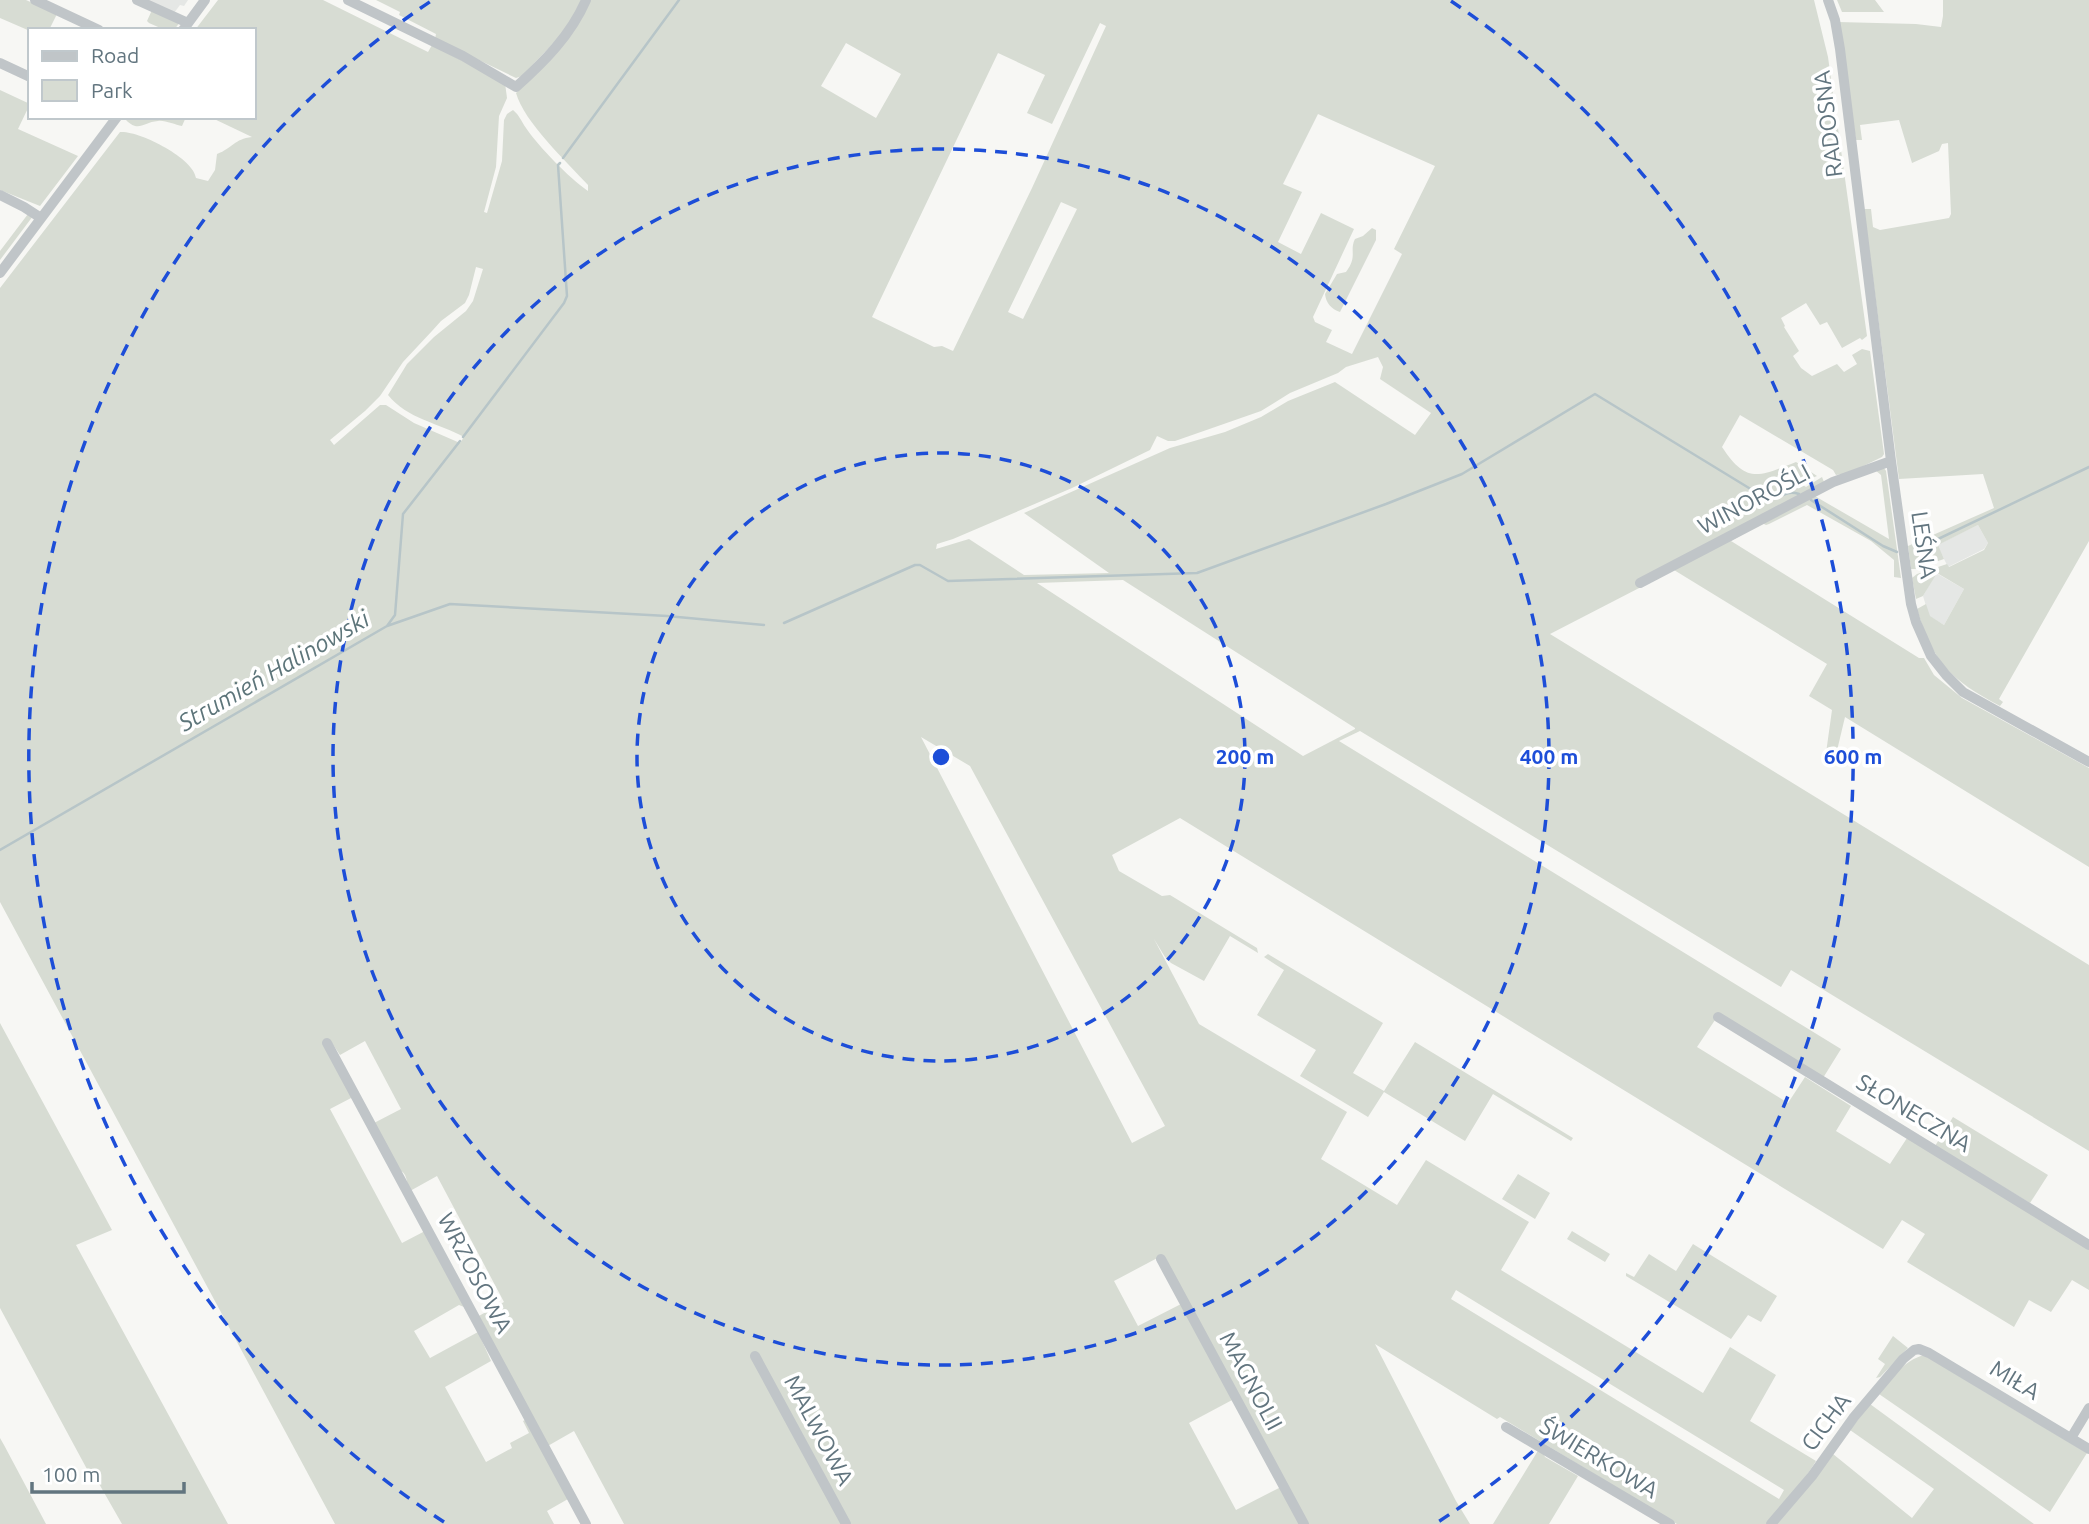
<svg xmlns="http://www.w3.org/2000/svg" width="2089" height="1524" font-family="Ubuntu,sans-serif">
	<rect width="100%" height="100%" fill="#f7f7f4"/>
	<path fill="#e5e7e5" d="M145,0H188L184,6L180,5L174,13Z
		M1978,525L1988,543L1984,549L1948,567L1937,545Z
		M1936,573L1964,589L1944,625L1929,616L1923,596Z"/>
	<path fill="#d7dcd3" fill-rule="evenodd" d="M0,0H26L57,14L49,30H30V31L0,18Z
		M218,0H323L428,52L432,45L505,83L507,98L499,116L496,167L484,212L487,213L502,161L504,120L507,114L513,110C520,116 521,121 526,128C539,147 569,178 588,191V185C567,162 524,122 516,93L535,74L589,0H1814L1828,57L1867,336L1862,340L1860,338L1842,348L1827,322L1820,325L1806,303L1781,318L1785,326L1784,327L1799,351L1793,356L1801,368L1812,376L1837,364L1844,372L1857,364L1852,355L1862,349L1870,351L1884,454L1882,457L1849,473L1836,475L1833,470L1740,415L1722,447C1747,485 1759,476 1796,462L1817,476L1800,483L1806,487L1822,477L1824,482L1813,495L1889,539L1881,475L1875,470L1884,468L1886,471L1901,578L1894,577V560L1871,541L1807,505L1769,524L1766,525L1762,523L1731,541L1919,658H1924L1934,675L1962,698L2089,768V867L1845,717L1835,759L1826,753L1832,710L1809,696L1827,664L1674,570L1550,634L2089,965V1151L1791,970L1781,987L1360,731L1339,741L1841,1049L1823,1078L1719,1014L1697,1047L1788,1103L1805,1077L1851,1106L1836,1131L1890,1164L1907,1138L2089,1249V1290L2072,1280L2051,1312L2029,1300L2014,1327L1907,1262L1925,1234L1902,1220L1883,1249L1180,818L1112,855L1119,871L1162,896L1170,895L1257,948L1258,953L1230,936L1204,981L1171,963L1165,957L1154,939L1199,1024L1347,1112L1321,1159L1397,1205L1426,1160L1529,1222L1501,1270L1703,1393L1730,1347L1776,1375L1750,1421L1816,1461L1805,1478L1766,1524H1677L1500,1417L1497,1419L1375,1344L1456,1501L1470,1524H1308L1163,1255L1114,1281L1138,1326L1183,1303L1234,1399L1189,1423L1236,1510L1281,1487L1301,1524H624L574,1431L546,1447L477,1317L504,1302L437,1176L410,1191C406,1183 408,1173 399,1170L374,1123L401,1109L365,1041L340,1055L330,1040L353,1097L330,1109L402,1243L425,1231L464,1307L459,1305L414,1331L430,1358L478,1332L491,1361L445,1387L486,1462L512,1448L510,1443L529,1433L523,1421L525,1420L568,1499L547,1511L554,1524H335L0,902V288L120,132C138,130 194,158 196,178L208,181L215,170L217,154C233,148 234,139 252,137L210,117H254V30H195ZM1100,23L1106,26L1032,188L953,351L942,346L934,347L872,317L998,53L1045,75L1027,113L1052,124ZM846,43L901,74L876,118L821,86ZM1318,114L1435,166L1394,249L1402,254L1352,354L1326,342L1332,330L1315,322L1313,317L1354,229L1321,213L1301,254L1278,242L1302,192L1283,184ZM1061,202L1077,209L1023,319L1008,312ZM476,267L483,269L473,301L466,311L434,337L407,364L388,395C407,419 439,423 464,437L460,443L414,423L386,405H380L334,445L330,440L365,411L380,396L403,362L432,331L441,321L465,303L469,295ZM1378,357L1383,367L1380,379L1431,413L1415,435L1335,382L1288,401L1261,417L1225,432L1170,448L1024,513L1109,573L1024,575L969,539L936,549L937,544L953,539L1072,488L1150,450L1157,436L1168,441H1175L1261,411L1290,393L1338,373L1346,367ZM1123,580L1355,728V729L1303,756L1037,583ZM921,737L970,766L1165,1126L1132,1143ZM1456,1290L1784,1490L1779,1499L1451,1299Z
		M376,0H583L566,30L522,76L516,78L435,39L436,34L399,15L400,12Z
		M1837,0H1875L1884,12H1842Z
		M1943,0H2089V541L1999,699L2003,702L2000,706C1951,680 1933,663 1917,609L1926,604L1930,616L1944,625L1964,589L1937,573L1923,596L1916,599L1912,578L1917,574L1947,564L1949,567L1984,550L1988,543L1978,525L1938,545L1944,559L1915,569H1911L1908,546L1994,508L1983,474L1899,479L1864,209H1871L1873,227L1880,230L1949,218L1951,214L1948,143L1942,144L1939,151L1912,163L1899,120L1860,125L1862,140H1856L1838,22L1916,24L1941,27L1943,16Z
		M152,10L180,22L174,30H165L149,23L147,21Z
		M0,90L30,104L18,129L78,156L40,206L0,190Z
		M127,117H186L182,126C175,125 165,120 158,121C143,122 139,133 126,120Z
		M28,214L33,216L0,260V251Z
		M1372,228L1376,230V240L1340,312C1331,309 1326,303 1325,294L1337,274L1346,272C1358,256 1349,251 1355,239L1363,236Z
		M1268,954L1383,1023L1353,1073L1384,1091L1415,1042L1573,1138L1571,1141L1493,1094L1465,1141L1384,1092L1368,1117L1300,1076L1316,1050L1257,1015L1284,970L1264,957Z
		M0,1023L112,1230L76,1245L228,1524H122L98,1482L95,1484L0,1308Z
		M1953,1117L2048,1175L2030,1203L1935,1146Z
		M1518,1174L1550,1193L1535,1219L1502,1199Z
		M1572,1231L1610,1254L1605,1262L1567,1239Z
		M1693,1244L1777,1296L1761,1322L1748,1315L1731,1339L1626,1276V1273L1634,1277L1649,1254L1676,1271Z
		M1893,1336L1908,1348L1880,1377L1876,1378L1885,1364L1878,1359Z
		M1924,1355L2087,1453L2050,1512L1879,1394C1893,1377 1903,1361 1924,1355Z
		M1870,1404L2034,1524H1775L1833,1454L1912,1518L1934,1489L1850,1430Z
		M0,1438L4,1445L46,1524H0Z
		M1539,1449L1543,1452L1545,1457L1578,1476L1549,1524H1493Z"/>
	<g fill="none" stroke-linecap="round" stroke-linejoin="round">
		<path stroke="#b7c5c8" stroke-width="2.5" d="M563,158L679,0
			M463,437L564,303L567,296L558,165L560,163
			M1811,500L1883,546L1897,552
			M1915,550L2089,467
			M784,623L915,565H920L948,581L1197,573L1386,504L1462,474L1595,394L1767,499C1780,500 1785,489 1799,494
			M387,626L450,604L667,616L764,625
			M0,850L387,626L395,615L403,514L460,441"/>
		<path stroke="#c0c5c8" stroke-width="10" d="M35,0L99,30
			M137,0L188,23
			M348,0L463,56L516,87C544,62 571,35 586,0
			M1828,0L1835,20L1840,49L1891,461L1911,604L1916,622L1931,656L1946,675L1963,692L2089,762
			M183,30L205,0
			M0,63L30,77
			M0,195L24,207L41,218
			M0,273L117,117
			M1640,583L1833,482L1891,461
			M1718,1017L2089,1245
			M327,1043L586,1524
			M1161,1259L1304,1524
			M755,1356L846,1524
			M1506,1427L1670,1524
			M2071,1438L2089,1408
			M1771,1524L1812,1476L1854,1417L1903,1359L1914,1350L1919,1349L1929,1353L2089,1449"/>
	</g>
	<g fill="none" stroke="#1d4ed8" stroke-width="3.5" stroke-dasharray="12 9">
		<circle cx="941" cy="757" r="304"/>
		<circle cx="941" cy="757" r="608"/>
		<path d="M444 1522A912 912 0 0 1 431 1M1451 1A912 912 0 0 1 1438 1522"/>
	</g>
	<g text-anchor="middle" stroke-width="7" stroke-linejoin="round" paint-order="stroke">
		<g font-size="23" fill="#62757f" stroke="#fff">
			<text transform="translate(1828 124) rotate(-97)" y="8">RADOSNA</text>
			<text transform="translate(1754 499) rotate(-28)" y="8">WINOROŚLI</text>
			<text transform="translate(1924 545) rotate(82)" y="8">LEŚNA</text>
			<text transform="translate(1914 1113) rotate(31)" y="8">SŁONECZNA</text>
			<text transform="translate(475 1273) rotate(62)" y="8">WRZOSOWA</text>
			<text transform="translate(2015 1380) rotate(31)" y="8">MIŁA</text>
			<text transform="translate(1251 1381) rotate(62)" y="8">MAGNOLII</text>
			<text transform="translate(1826 1422) rotate(-53)" y="8">CICHA</text>
			<text transform="translate(819 1430) rotate(62)" y="8">MALWOWA</text>
			<text transform="translate(1599 1458) rotate(31)" y="8">ŚWIERKOWA</text>
		</g>
		<g font-size="24" font-style="italic" fill="#5d757a" stroke="#fff">
			<text transform="translate(274 671) rotate(-30)" y="8">Strumień Halinowski</text>
		</g>
	</g>
	<circle cx="941" cy="757" r="10" fill="#1d4ed8" stroke="#fff" stroke-width="3.5"/>
	<g font-size="21" text-anchor="middle" font-weight="bold" fill="#1d4ed8" stroke="#fff" stroke-width="7" stroke-linejoin="round" paint-order="stroke">
		<text x="1245" y="764">200 m</text>
		<text x="1549" y="764">400 m</text>
		<text x="1853" y="764">600 m</text>
	</g>
	<rect x="28" y="28" width="228" height="91" fill="#ffffff" stroke="#c0c8cc" stroke-width="2"/>
	<rect x="42" y="51" width="35" height="10" fill="#c0c5c8" stroke="#c0c8cc" stroke-width="2"/>
	<text x="91" y="63" font-size="21" fill="#62757f">Road</text>
	<rect x="42" y="80" width="35" height="21" fill="#d7dcd3" stroke="#c0c8cc" stroke-width="2"/>
	<text x="91" y="98" font-size="21" fill="#62757f">Park</text>
	<path d="M32 1482v10h152v-10" fill="none" stroke="#62757f" stroke-width="3.5"/>
	<text x="42" y="1482" font-size="21" fill="#62757f" stroke="#ffffff" stroke-width="5" paint-order="stroke">100 m</text>
</svg>
